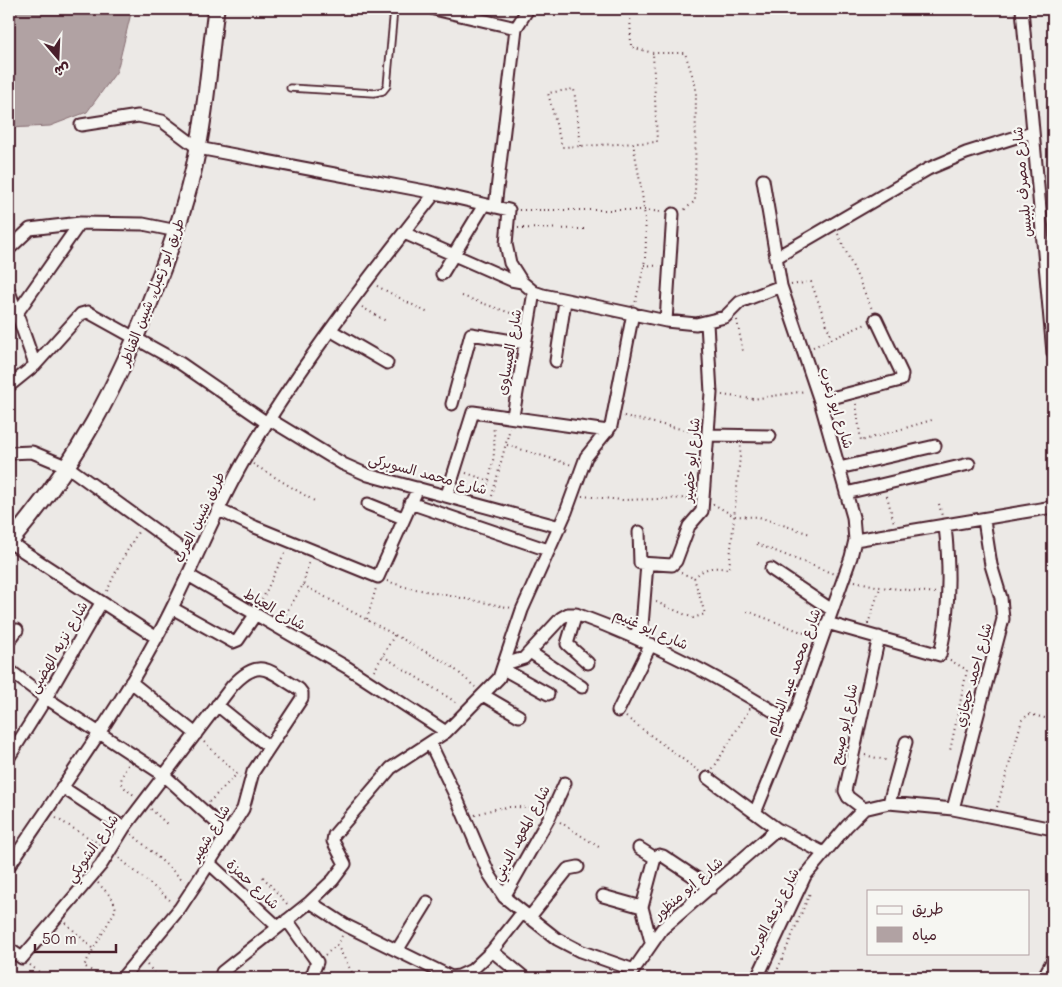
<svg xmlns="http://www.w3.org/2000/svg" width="1062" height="987" font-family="Mali,'Playpen Sans Arabic',sans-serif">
	<rect width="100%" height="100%" fill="#ece9e6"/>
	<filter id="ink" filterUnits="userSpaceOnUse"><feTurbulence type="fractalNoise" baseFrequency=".02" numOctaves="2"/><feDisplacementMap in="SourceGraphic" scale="10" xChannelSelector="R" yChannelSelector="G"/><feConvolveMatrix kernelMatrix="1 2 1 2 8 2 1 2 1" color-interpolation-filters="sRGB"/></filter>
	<g filter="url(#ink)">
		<path fill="#b1a2a3" stroke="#886e73" d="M9,9H132L117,71L87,112L50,126L9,128Z"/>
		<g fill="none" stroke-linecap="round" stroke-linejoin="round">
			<defs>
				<path id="service" d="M290,88L374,93L383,91L387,86L394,9"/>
				<path id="minor" d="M434,9L516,28L528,9
					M1022,9L1053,353
					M81,125L138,116L162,121L198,148L435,193L509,210L506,244L510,263L522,282L534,292L543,295L666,321L696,324L725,317L740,302L781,286
					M495,207L516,28
					M404,233L511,280L522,282
					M9,249L30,229L80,223
					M775,258L928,169L966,153L1032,132
					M442,274L484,205
					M9,291L35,365
					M17,313L80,223L143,224L177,231
					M666,321L673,214
					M330,330L387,363
					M556,361L565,301
					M9,386L35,365L81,314L88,312L180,363L267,423
					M820,401L901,380L902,374L876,319
					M452,404L471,334L525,343
					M513,416L534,292
					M269,419L343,464L368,475L560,527
					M709,435L770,436
					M9,453L32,452L68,467L195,559
					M839,468L935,446
					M846,493L969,464
					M447,495L473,412L608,431
					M410,503L548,550
					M368,504L403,518
					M219,510L255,527L378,577L418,488
					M639,532L640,563L672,565L676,561L689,526L702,511L711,393L707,323
					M855,540L1053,507
					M9,542L157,638
					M771,569L832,610
					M188,575L348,668L446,732
					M172,608L233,642L238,640L255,615
					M576,614L567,644L588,663
					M827,623L940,655C950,611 950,570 945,526
					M634,636L642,626L647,564
					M9,641L17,630
					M530,652L582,687
					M505,664L524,658L561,618L568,614H576C655,643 720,678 791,722
					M503,669L548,694
					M9,670L46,698L165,776L228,833
					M131,682L196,734
					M483,695L519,716
					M217,705L269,747
					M618,711L651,644
					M430,743L457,799L489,874L504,897L557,939L580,951L634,970
					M9,757L46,698L101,603
					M708,778L777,829L824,853
					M62,787L124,828
					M889,803L906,742
					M864,809L848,797L845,791L879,637
					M953,809L1003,619L1001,598L991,565L984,520
					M755,813L799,704L851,557L855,540L853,517L820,401L781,286L763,180
					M639,848L655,858
					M655,858L659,855L663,856L711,888
					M209,863L278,927
					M9,866C59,791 114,717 157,637C189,579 212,515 246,457C301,364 368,278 435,193
					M603,896L642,907
					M504,897L550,816L565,783
					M310,902L347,926L449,976
					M522,913L492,951L525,978
					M529,918L568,869L578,867
					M287,920L317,962L311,978
					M651,942L642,907L655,858
					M9,949L22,958L101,865L124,828L232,686C261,655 269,672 299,689L302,693V698L253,772L243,809L201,876L180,908L122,978
					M398,949L427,902
					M221,978L222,972L310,902L333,880L345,864L333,841L334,835L391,768L446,732L499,678L522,610L566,512L586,457L611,426L633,313
					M443,978L459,976L472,970L492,951
					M628,978L662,929L777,829
					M757,978L805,876L847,826L864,809L889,803L953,809L1053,829
					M1043,978L1053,960"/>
				<path id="tertiary" d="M9,543C76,465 119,384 155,289C173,243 189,196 198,148C207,102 210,55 216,9"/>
			</defs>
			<use href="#service" stroke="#4a1f2b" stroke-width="9"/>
			<use href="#minor" stroke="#4a1f2b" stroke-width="15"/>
			<use href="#tertiary" stroke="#4a1f2b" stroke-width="19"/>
			<path stroke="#4a1f2b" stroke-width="2" stroke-dasharray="1 4" stroke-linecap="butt" d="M630,9L631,47L653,53H685L696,87L695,201L683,211
				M633,143C640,183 650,225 644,266C641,279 638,291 635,304
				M581,146L574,89L548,93L562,147L657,142L653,53
				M519,210H645L662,212
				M518,228L585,229
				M838,234L872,309
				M644,265L659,266
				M791,285L811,282L832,339
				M377,286L428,313
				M462,296L519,316
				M362,307L386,321
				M737,320L743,352
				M813,347L866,324
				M722,395L753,399L806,391
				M856,404L861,441L932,420
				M624,416L698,433
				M507,445L572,465
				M253,464L316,502
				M466,473L490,481
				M484,494C492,474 497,448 493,426
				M492,496L510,428
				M582,496L623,500L692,498
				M887,496L894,523
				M713,504L734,516L759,517L810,534
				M939,504L942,516
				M757,544L834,574
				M681,573L694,578
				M694,578C706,566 713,567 729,569L741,446
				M387,581L405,587L512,608
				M855,581L880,587L937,593
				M303,585L450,665L475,687
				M107,591L119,565L138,532
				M656,602L693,618L705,614L694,578
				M260,604L285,552
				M747,611L812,636
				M283,618L303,585L309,561
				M367,619L376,588
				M868,624L880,588
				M383,656L457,703
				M950,660L967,670L950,751
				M374,671L395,634
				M626,717L700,772
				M204,742L240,777
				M865,755L889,761
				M128,765C118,781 119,785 134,795
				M713,769L750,708
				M209,802L236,775
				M997,807L1022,720L1029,714L1053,720
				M151,809L169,826
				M475,815C498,807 516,803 540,812
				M56,818L101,845
				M560,822L602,849
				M132,834L184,881
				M119,858L171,901
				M263,877L288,905
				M98,883L113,899L116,909L84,966L103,978
				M66,923L94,950
				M337,945L355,978
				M325,955L337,945L342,936
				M30,965L47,978
				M147,965L160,978
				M774,978L810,893"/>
			<use href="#service" stroke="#f6f6f2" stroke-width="5.5"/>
			<use href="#minor" stroke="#f6f6f2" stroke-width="11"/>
			<use href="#tertiary" stroke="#f6f6f2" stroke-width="15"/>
		</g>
	</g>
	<g text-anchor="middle" stroke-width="4.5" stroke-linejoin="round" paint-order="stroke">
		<g font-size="14" fill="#4a1f2b" stroke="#f6f6f2">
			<text transform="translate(1022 182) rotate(-95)" y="5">شارع مصرف بلبيس</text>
			<text transform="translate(152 292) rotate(-69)" y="5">طريق ابو زعبل, شبين القناطر</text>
			<text transform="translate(509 352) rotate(-80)" y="5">شارع العبساوى</text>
			<text transform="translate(837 408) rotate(73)" y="5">شارع ابو زعرب</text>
			<text transform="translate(691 460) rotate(-85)" y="5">شارع ابو خضير</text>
			<text transform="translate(428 474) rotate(15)" y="5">شارع محمد السوبركى</text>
			<text transform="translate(199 517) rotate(-64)" y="5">طريق شبين العرب</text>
			<text transform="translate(275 609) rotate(30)" y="5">شارع العياط</text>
			<text transform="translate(651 629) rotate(24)" y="5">شارع ابو غنيم</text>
			<text transform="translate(58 647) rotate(-60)" y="5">شارع نزيه الهضبى</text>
			<text transform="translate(793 672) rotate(-70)" y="5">شارع محمد عبد السلام</text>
			<text transform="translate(973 675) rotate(-75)" y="5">شارع احمد حجازي</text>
			<text transform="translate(844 724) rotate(-78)" y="5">شارع ابو صبيح</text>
			<text transform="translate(210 833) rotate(-59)" y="5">شارع شهير</text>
			<text transform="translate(521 833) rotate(-62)" y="5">شارع المعهد الديني</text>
			<text transform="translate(92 848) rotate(-55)" y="5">شارع الشوبكي</text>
			<text transform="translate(253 884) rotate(43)" y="5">شارع حمزة</text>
			<text transform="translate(688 888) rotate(-41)" y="5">شارع ابو منظور</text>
			<text transform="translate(773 912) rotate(-63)" y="5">شارع ترعه العرب</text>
		</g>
	</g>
	<rect width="1062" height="987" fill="none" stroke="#f6f6f2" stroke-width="30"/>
	<rect x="15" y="15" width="1032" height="957" fill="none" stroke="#4a1f2b" stroke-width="2" filter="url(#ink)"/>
	<rect x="867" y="890" width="162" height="65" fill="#f6f6f2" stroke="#b1a0a2"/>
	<rect x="877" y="906" width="25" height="8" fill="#f6f6f2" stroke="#b1a0a2"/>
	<text x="912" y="914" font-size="15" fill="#4a1f2b">طريق</text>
	<rect x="877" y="927" width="25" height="15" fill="#b1a2a3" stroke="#b1a0a2"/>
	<text x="912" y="940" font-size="15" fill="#4a1f2b">مياه</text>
	<g transform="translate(58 58) rotate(161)" stroke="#f6f6f2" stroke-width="4" paint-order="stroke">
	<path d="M0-4L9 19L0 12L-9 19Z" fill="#4a1f2b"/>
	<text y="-8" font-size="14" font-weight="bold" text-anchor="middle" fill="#4a1f2b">ش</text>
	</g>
	<path d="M35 944v8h81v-8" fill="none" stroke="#4a1f2b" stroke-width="2.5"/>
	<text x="42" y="944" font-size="15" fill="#4a1f2b" stroke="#f6f6f2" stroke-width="4" paint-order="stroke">50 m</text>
</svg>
